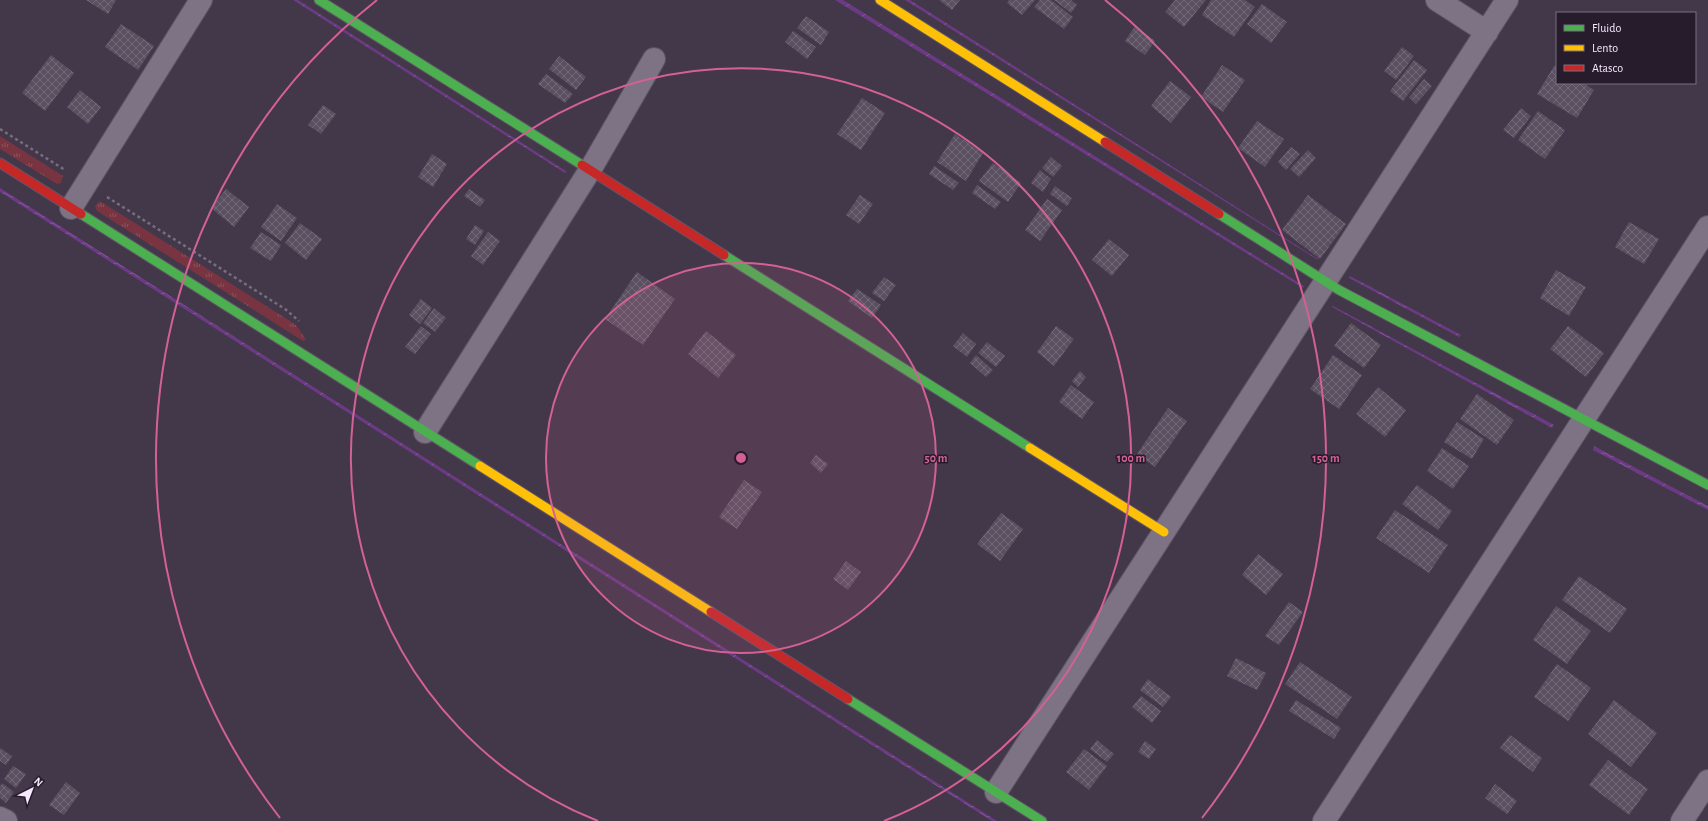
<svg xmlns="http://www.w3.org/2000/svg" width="1708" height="821" font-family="'Alegreya Sans',sans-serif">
	<defs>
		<pattern id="grass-tufts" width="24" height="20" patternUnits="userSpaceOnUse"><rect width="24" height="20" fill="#793441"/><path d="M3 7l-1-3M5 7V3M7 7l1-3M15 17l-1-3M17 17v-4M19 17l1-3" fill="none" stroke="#8d515e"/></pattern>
		<pattern id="water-waves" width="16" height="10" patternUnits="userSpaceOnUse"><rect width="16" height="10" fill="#6c3a85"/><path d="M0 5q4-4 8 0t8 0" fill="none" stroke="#825697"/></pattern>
		<pattern id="building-cross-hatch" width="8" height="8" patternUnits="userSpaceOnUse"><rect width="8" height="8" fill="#5a5060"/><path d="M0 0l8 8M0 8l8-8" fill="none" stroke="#726978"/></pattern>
	</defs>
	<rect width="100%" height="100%" fill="#43374a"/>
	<path fill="url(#grass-tufts)" d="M0,136L63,176L61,183L57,184L0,149Z
		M100,201L290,321L297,326L306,340L303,341L97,211L95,206Z"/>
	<path fill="url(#water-waves)" d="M293,0H298L566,171L565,173Z
		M835,0H843L1304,286L1303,288Z
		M905,0H910L1318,259V260Z
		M0,188L997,821H992L0,192Z
		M1350,276L1461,335L1459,337L1349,278Z
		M1333,306L1554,425L1552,428L1332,307Z
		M1594,446L1708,506V510L1593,450Z"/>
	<path fill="url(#building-cross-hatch)" d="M86,0H116L108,14Z
		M939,0H960L952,10Z
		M1009,0H1035L1022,15L1007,3Z
		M1040,0H1051L1073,17L1064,29L1034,7Z
		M1054,0H1071L1077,5L1071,13Z
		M1175,0H1206L1184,27L1165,12Z
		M1211,0H1245L1255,7L1234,37L1202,15Z
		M1262,4L1287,22L1271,43L1247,24Z
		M806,16L829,32L821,45L797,28Z
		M121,24L154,46L138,70L105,47Z
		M1135,26L1155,41L1145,55L1125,41Z
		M793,31L816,47L807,59L785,42Z
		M1402,47L1414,56L1396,80L1384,71Z
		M51,55L74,73L45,111L22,93Z
		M559,56L586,77L576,90L549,69Z
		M1414,60L1427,70L1403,101L1390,91Z
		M1222,65L1245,80L1223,112L1201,97Z
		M1554,66L1557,67V83H1583L1594,90L1577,118L1537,94Z
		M546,74L573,94L565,103L538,84Z
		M1424,79L1432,86L1416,104L1409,97Z
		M1170,81L1191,97L1171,123L1151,106Z
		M80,90L101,107L88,124L67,107Z
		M862,98L885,113L861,150L837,134Z
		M323,105L336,114L321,134L308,125Z
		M1521,108L1531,116L1514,138L1503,130Z
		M1538,111L1565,130L1545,159L1518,140Z
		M1257,121L1284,139L1265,167L1238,148Z
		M955,134L983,153L966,181L937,162Z
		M1291,147L1300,154L1286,170L1278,162Z
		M1308,150L1316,158L1299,177L1290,169Z
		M432,154L447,164L433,187L418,177Z
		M1051,157L1062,166L1053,177L1042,168Z
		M993,163L1021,183L1008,202L979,181Z
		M934,166L959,183L953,190L929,174Z
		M1040,170L1051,179L1043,192L1031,183Z
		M977,185L1001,202L995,209L972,193Z
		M1055,186L1072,198L1067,206L1050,194Z
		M226,189L249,207L234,227L211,208Z
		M469,189L485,200L480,207L464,196Z
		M860,195L873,204L859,224L846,215Z
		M1308,195L1346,224L1320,259L1282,230Z
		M1047,199L1062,210L1040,241L1025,230Z
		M277,204L297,218L281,241L261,227Z
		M1629,222L1659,239L1644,264L1615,247Z
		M300,223L322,239L306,260L285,243Z
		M475,225L484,231L475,245L466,239Z
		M261,232L281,245L271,261L250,248Z
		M488,232L500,241L483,265L471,256Z
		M1109,239L1129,255L1112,276L1092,260Z
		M1556,270L1586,287L1569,316L1540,298Z
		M637,272L675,299L643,345L605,319Z
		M884,277L896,285L884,301L872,293Z
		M857,289L881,305L872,318L848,301Z
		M421,299L432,308L420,324L409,315Z
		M434,308L446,318L435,332L423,323Z
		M1351,323L1381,345L1364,368L1334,346Z
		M421,326L431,334L415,354L405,347Z
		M1056,326L1074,339L1054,366L1037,352Z
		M1568,326L1604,353L1586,377L1550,349Z
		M706,331L736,355L718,378L688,354Z
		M963,333L976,344L967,357L953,346Z
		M987,342L1005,356L996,367L978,353Z
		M976,355L993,370L986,377L970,363Z
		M1333,355L1362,375L1339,409L1310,389Z
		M1080,371L1086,377L1078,387L1072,381Z
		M1071,385L1094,402L1082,419L1059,402Z
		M1378,387L1406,410L1385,437L1356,414Z
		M1477,394L1514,420L1497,445L1460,419Z
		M1168,408L1187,421L1155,467L1137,454Z
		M1457,422L1484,439L1472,459L1444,442Z
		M1442,448L1469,466L1453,489L1427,471Z
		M816,455L828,464L821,473L810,463Z
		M744,480L762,492L737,529L719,517Z
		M1417,485L1452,511L1438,530L1402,504Z
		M1395,510L1448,545L1429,573L1376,538Z
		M1001,513L1023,529L1000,561L977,544Z
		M1258,554L1283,574L1266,595L1242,575Z
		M846,561L861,572L848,590L833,579Z
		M1579,576L1627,609L1610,633L1562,600Z
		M1289,602L1303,612L1279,645L1265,636Z
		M1556,606L1591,631L1567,664L1533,640Z
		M1236,658L1266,673L1257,690L1227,676Z
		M1300,662L1352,697L1337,719L1285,684Z
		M1557,664L1591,688L1568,721L1534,697Z
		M1148,679L1171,697L1163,707L1140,690Z
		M1141,696L1161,711L1152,723L1132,707Z
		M1296,700L1341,728L1334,739L1289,711Z
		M1614,700L1657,733L1631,767L1588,734Z
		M1510,735L1542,758L1533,772L1500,748Z
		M1097,740L1114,754L1107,762L1090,749Z
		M1145,741L1156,749L1149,759L1138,752Z
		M0,748L12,756L6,765L0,761Z
		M1084,749L1107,766L1089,790L1066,772Z
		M1608,760L1648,789L1629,815L1589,785Z
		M13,766L26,774L16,788L4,779Z
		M66,782L80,793L64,815L49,805Z
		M2,783L14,792L6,803L0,798V786Z
		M1495,784L1517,801L1507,814L1485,798Z"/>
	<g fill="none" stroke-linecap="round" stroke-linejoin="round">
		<defs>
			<path id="street" d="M1437,0L1487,32
				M71,208L201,0
				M425,432L590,170L654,59
				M996,792L1507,0
				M0,818L6,821
				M1324,821L1708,227
				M1682,821L1708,781"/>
			<path id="fast" d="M319,0L582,165
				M81,214L480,466
				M1219,214L1339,290L1708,485
				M724,255L1030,448
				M848,699L1042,821"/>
			<path id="slow" d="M880,0L1105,142
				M1030,448L1164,532
				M480,466L711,612"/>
			<path id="jam" d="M1105,142L1219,214
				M0,163L81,214
				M582,165L724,255
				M711,612L848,699"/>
		</defs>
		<use href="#street" stroke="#5f5465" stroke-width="24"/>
		<use href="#fast" stroke="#5f5465" stroke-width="11"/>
		<use href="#slow" stroke="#5f5465" stroke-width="11"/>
		<use href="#jam" stroke="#5f5465" stroke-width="11"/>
		<path stroke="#776e7d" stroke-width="2.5" stroke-dasharray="3 3" stroke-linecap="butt" d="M0,129L65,170
			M107,197L285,309L299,321"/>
		<use href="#street" stroke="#7e7384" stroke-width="22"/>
		<use href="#fast" stroke="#4caf50" stroke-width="9"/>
		<use href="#slow" stroke="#ffc107" stroke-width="9"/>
		<use href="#jam" stroke="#c62828" stroke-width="9"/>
	</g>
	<circle cx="741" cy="458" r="195" fill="#d46194" fill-opacity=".12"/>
	<g fill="none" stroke="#d46194" stroke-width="2">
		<circle cx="741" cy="458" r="195"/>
		<path d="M598 821A390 390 0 1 1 884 821"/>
		<path d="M280 818A585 585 0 0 1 377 0M1105 0A585 585 0 0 1 1202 818"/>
	</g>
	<circle cx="741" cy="458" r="6" fill="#d46194" stroke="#261c2c" stroke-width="2"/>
	<g font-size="12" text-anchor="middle" font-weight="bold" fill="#d46194" stroke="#261c2c" stroke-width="3" stroke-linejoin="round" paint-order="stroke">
		<text x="936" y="462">50 m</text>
		<text x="1131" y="462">100 m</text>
		<text x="1326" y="462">150 m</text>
	</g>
	<rect x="1556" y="12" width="140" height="72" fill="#261c2c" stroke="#796e80"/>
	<rect x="1564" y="25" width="20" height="6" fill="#4caf50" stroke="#796e80"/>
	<text x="1592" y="32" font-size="12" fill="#f6e8fe">Fluido</text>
	<rect x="1564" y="45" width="20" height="6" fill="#ffc107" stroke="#796e80"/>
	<text x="1592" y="52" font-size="12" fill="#f6e8fe">Lento</text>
	<rect x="1564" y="65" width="20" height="6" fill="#c62828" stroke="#796e80"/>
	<text x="1592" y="72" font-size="12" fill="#f6e8fe">Atasco</text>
	<g transform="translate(32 789) rotate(42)" stroke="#261c2c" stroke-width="3" paint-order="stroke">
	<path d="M0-3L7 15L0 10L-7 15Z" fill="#f6e8fe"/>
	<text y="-6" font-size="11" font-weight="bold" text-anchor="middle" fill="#f6e8fe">N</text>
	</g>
</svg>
